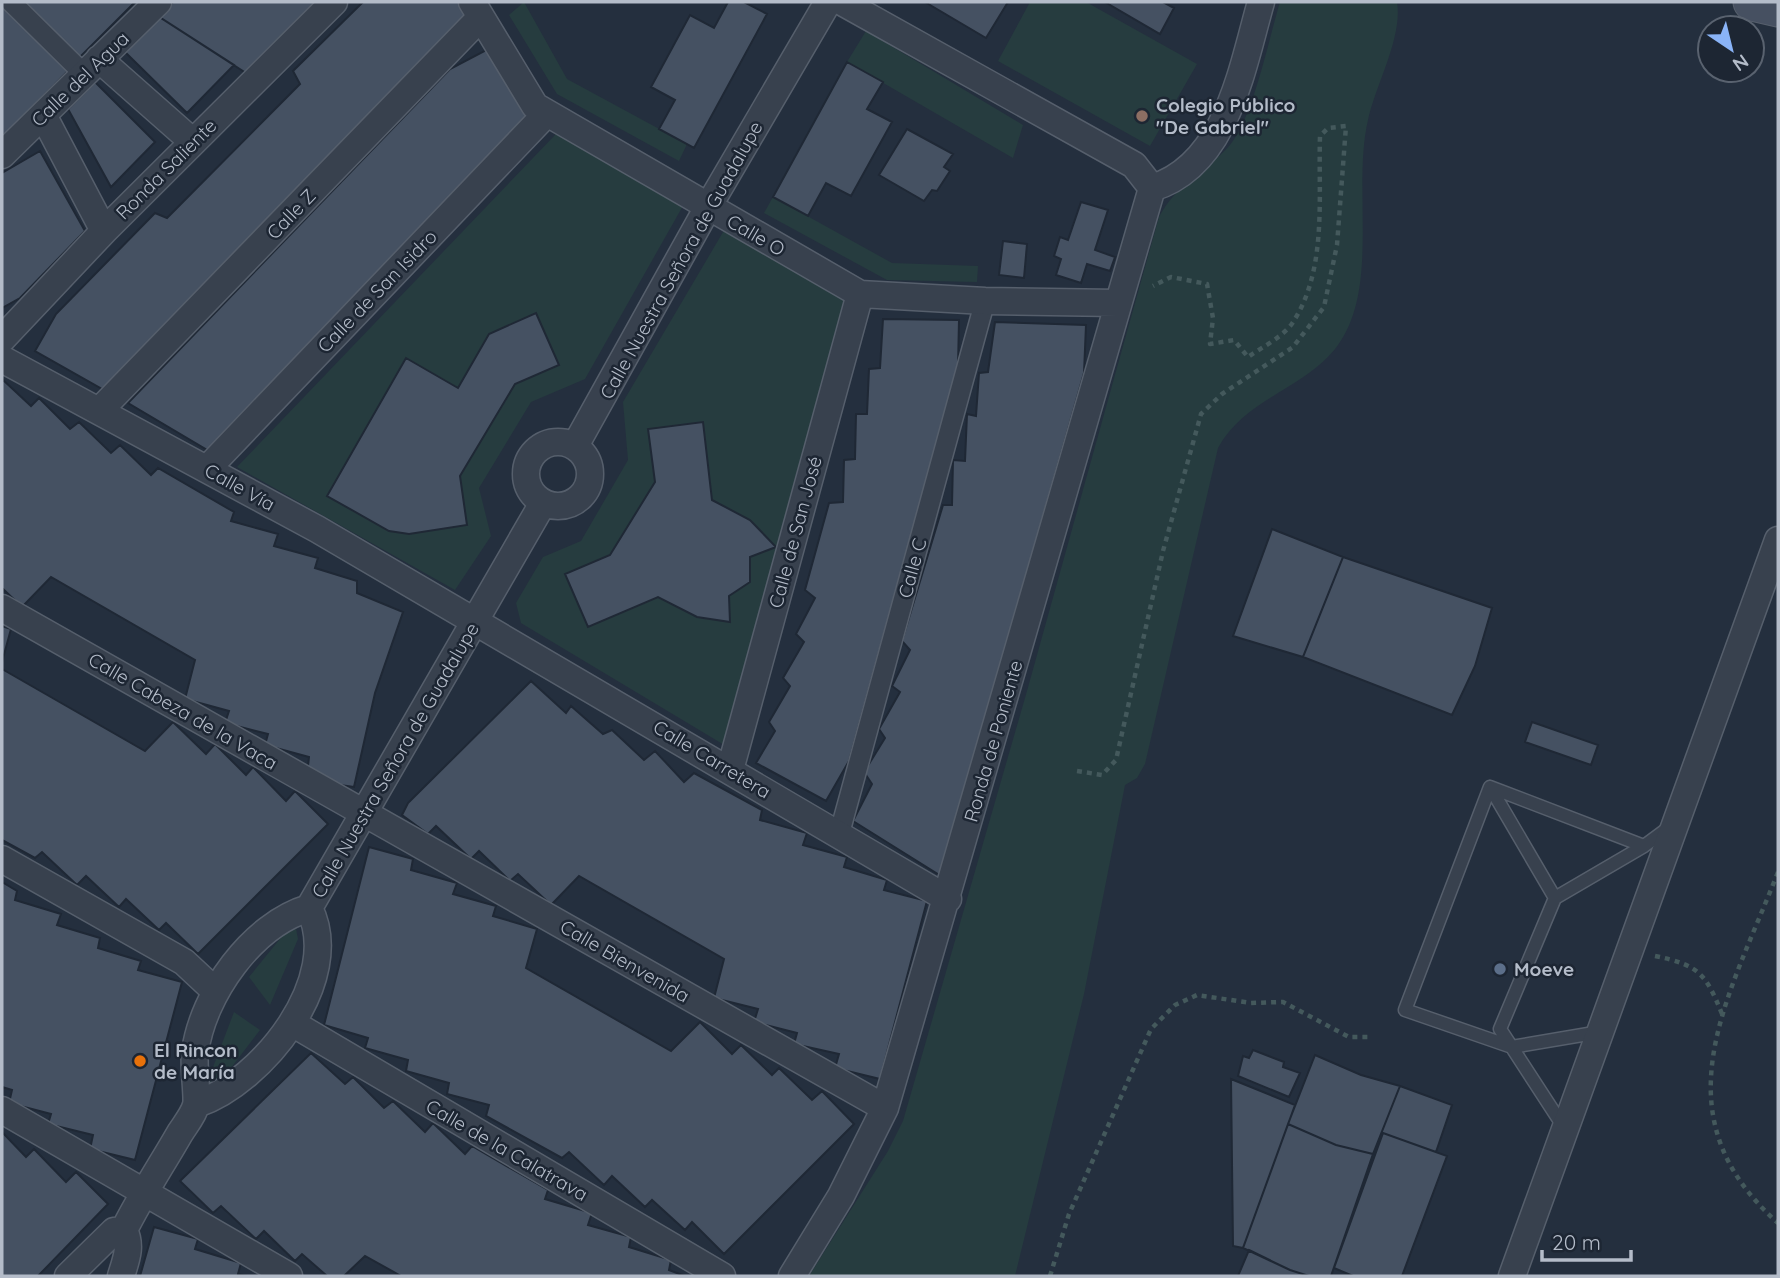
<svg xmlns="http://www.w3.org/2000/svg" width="1780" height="1278" font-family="Quicksand,sans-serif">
	<rect width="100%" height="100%" fill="#242f3e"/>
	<path fill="#263c3f" d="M524,2L567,79L687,144L679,161L557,94L509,15Z
		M1030,2H1086L1197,64L1150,146L998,61Z
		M1280,2H1397C1403,37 1375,86 1368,120C1352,188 1380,287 1338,345C1306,389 1245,398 1218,448L1145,764L1137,778L1125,785L1084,994L1015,1276H809L888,1151L903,1121L1027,691L1159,217C1177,183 1206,172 1230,145C1253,118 1269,38 1280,2Z
		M866,31L1023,125L1013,158L847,62Z
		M556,134L684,204L585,379L531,402L479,488L491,536L455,590L237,467Z
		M773,197L892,263L978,266L977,282L887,280L764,213Z
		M726,227L854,300L726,746L521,623L516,603L543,557L581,541L628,460L623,402Z
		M296,929L298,939L270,1005L249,977L284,934Z
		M234,1012L260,1030L224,1077L207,1083Z"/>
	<path fill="#455162" stroke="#1f2835" stroke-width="2" d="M23,2H135L79,58Z
		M173,2H318L246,73L158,16Z
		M363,2H460L471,21L111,394L35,351L56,314L155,213L167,218L300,84L293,71Z
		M728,2H744L767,14L694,148L659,129L675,100L651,87L690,15L714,28Z
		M925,2H1008L986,38Z
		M1105,2H1163L1174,8L1160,34Z
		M2,4L69,70L4,136L2,133Z
		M158,16L234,65L187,113L124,51Z
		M490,48L528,117L209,451L128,403L450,69Z
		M847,62L883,82L867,109L892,122L851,196L826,183L808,216L773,197Z
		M95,82L155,142L111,187L68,109Z
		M907,129L953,154L944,167L950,171L937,191L932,190L924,201L879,175Z
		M40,151L85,231L20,298L2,308V173Z
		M1081,202L1108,210L1095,250L1115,257L1110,271L1087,264L1081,283L1056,275L1061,259L1054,256L1060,237L1068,240Z
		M1003,241L1027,244L1024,278L999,275Z
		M536,313L559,365L515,384L460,476L467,525L409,534L389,531L327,496L406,358L458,388L489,334Z
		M883,319L959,320L958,367L849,761L826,801L756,763L775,731L769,722L790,686L783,678L804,642L796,634L815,598L805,590L829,503L843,502L844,460L855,459L856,414H867L869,369L880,368Z
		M995,322L1086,325L1084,373L941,876L853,821L872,784L864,772L885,738L879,729L900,692L892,686L910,650L902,641L943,505H952L953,460L965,461L967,414L976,416L979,373L988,372Z
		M2,379L31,406L39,398L70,429L79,422L111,453L120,445L151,475L158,468L234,512L231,521L278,534L274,546L318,558L315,568L357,581V593L403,612L375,693L354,787L319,782L308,766L309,757L265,745L268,734L225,723L229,711L185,699L195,660L51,577L22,607L2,588Z
		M703,422L712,500L750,520L776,547L750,557V582L729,596L730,622L697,617L658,597L588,627L565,574L610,555L655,482L648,429Z
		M1272,529L1343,557L1303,657L1233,636Z
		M1343,557L1492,608L1475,666L1452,715L1303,657Z
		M2,626L11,629L2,662Z
		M2,669L145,751L173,722L206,754L215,744L246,775L253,767L286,801L295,791L328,824L198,954L166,923L159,930L126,899L119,907L86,876L77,885L42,852L35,858L2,840Z
		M531,681L566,713L571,706L603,734L612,730L644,760L655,751L684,782L694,773L762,810L760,820L807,833L803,845L847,857L844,867L887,880L884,890L927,901L880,1079L835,1068L839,1054L794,1044L797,1033L754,1022L758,1009L714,998L724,959L579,876L551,905L518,874L510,881L479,851L471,859L436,826L428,834L402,815L408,803Z
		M1532,722L1598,745L1591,765L1525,742Z
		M369,847L413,859L411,870L457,883L453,894L496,906L493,916L537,929L526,968L671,1051L700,1022L732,1054L741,1045L772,1075L779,1068L812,1100L822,1091L854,1124L724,1254L692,1222L685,1230L652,1200L645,1207L612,1176L604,1185L569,1152L562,1158L486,1116L489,1105L447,1094L449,1083L406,1071L408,1060L365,1048L368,1038L324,1025Z
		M2,882L17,891L15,900L61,914L57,925L100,938L98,948L141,961L138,970L182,982L135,1160L90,1149L93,1135L48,1124L51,1114L9,1103L12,1090L2,1087Z
		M1253,1050L1284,1062L1283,1067L1300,1073L1289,1097L1238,1076L1243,1056L1249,1058Z
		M311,1053L345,1084L353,1077L384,1108L393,1101L425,1132L433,1123L465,1154L472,1146L548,1190L545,1199L592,1213L588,1225L631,1237L629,1247L671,1260L669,1270L685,1276H401L365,1256L344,1276H327L302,1254L295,1261L264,1231L256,1239L221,1206L213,1213L180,1181Z
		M1315,1055L1361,1075L1400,1086L1373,1154L1336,1145L1288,1124Z
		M1231,1079L1295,1105L1243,1248L1233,1246Z
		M1400,1086L1452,1105L1436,1152L1383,1133L1373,1154Z
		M1288,1124L1336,1145L1373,1154L1331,1276H1309L1290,1270L1243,1248Z
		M2,1132L26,1157L34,1149L66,1182L76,1172L108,1204L38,1276H2Z
		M1383,1133L1447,1156L1402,1276H1353L1334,1268Z
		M154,1227L198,1239L195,1249L241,1263L238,1274L247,1276H140Z
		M1249,1250L1290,1270L1309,1276H1238Z"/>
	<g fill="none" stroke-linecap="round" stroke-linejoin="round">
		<defs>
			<path id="service" d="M1490,787L1555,898
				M1600,1032L1512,1047L1405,1010L1490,787L1644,846
				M1565,1129L1500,1029L1555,898L1644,846L1671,826"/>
			<path id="pedestrian" d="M11,2L84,74
				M839,835L985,301"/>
			<path id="minor" d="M472,2L535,106L860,294L985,301L1118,303
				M842,2L1134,165L1152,188
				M99,59L193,142
				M43,115L104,231
				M2,155L158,2
				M1152,188C1227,165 1242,68 1261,2
				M2,339L104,231L334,2
				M2,359L317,529L948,899
				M100,410L481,17
				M526 474a32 32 0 1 1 64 0a32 32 0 1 1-64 0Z
				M575,446L708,207L828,2
				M207,469L547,113
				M2,608L885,1108
				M730,770L860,294
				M2,859L184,962L214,990
				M292,1023L722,1276
				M197,1104C262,1082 345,979 309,908
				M2,1110L289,1276
				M124,1230C141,1196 161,1166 180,1133C185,1125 194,1114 196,1105C198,1097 193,1066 195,1052C203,994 252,925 309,908L543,503
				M68,1276L114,1231L124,1230
				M121,1276C126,1260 132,1246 124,1230
				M792,1276L841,1196L885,1108L1152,188
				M1512,1276L1778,540"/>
			<path id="secondary" d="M1752,2L1778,8"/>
		</defs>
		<use href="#service" stroke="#565f6c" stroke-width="15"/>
		<use href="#pedestrian" stroke="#565f6c" stroke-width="22"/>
		<use href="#minor" stroke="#565f6c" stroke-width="29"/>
		<use href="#secondary" stroke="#565f6c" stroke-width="39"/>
		<path stroke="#44595c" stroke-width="4.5" stroke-dasharray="5 5" stroke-linecap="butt" d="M1077,771L1102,775L1116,760L1163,551L1201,414L1222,394L1293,347L1324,307L1337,245L1346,126L1328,128L1320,136C1318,197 1328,272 1291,325C1282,337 1261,348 1248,357L1234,340L1210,344L1213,318L1207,284L1171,277L1153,286
			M1778,872C1729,998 1655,1114 1778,1223
			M1655,956C1699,965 1706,974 1722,1014
			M1050,1276L1069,1214L1151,1029L1175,1005L1197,995L1251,1003L1283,1002L1349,1037H1372"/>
		<use href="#service" stroke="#38414e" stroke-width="12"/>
		<use href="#pedestrian" stroke="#38414e" stroke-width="19"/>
		<use href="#minor" stroke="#38414e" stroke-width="26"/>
		<use href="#secondary" stroke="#465061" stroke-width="37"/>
	</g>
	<circle fill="#8d6e63" stroke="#1d2633" stroke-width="2.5" cx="1142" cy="116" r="7"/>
	<circle fill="#5c6f8a" stroke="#1d2633" stroke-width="2.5" cx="1500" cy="969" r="7"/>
	<circle fill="#e8710a" stroke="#1d2633" stroke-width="2.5" cx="140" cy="1061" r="7"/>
	<g text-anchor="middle" stroke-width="5" stroke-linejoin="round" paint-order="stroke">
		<g font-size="19" fill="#b4bcc9" stroke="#1d2633">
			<text transform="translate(80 79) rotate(-44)" y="7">Calle del Agua</text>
			<text transform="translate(166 169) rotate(-45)" y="7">Ronda Saliente</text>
			<text transform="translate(291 214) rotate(-46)" y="7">Calle Z</text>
			<text transform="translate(756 235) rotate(30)" y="7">Calle O</text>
			<text transform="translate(681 260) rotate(-61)" y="7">Calle Nuestra Señora de Guadalupe</text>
			<text transform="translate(377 291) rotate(-46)" y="7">Calle de San Isidro</text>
			<text transform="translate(240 487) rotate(29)" y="7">Calle Vía</text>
			<text transform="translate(795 532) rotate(-75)" y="7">Calle de San José</text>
			<text transform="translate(912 568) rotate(-75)" y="7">Calle C</text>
			<text transform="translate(183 711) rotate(30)" y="7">Calle Cabeza de la Vaca</text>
			<text transform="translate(993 741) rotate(-74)" y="7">Ronda de Poniente</text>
			<text transform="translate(712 759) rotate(31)" y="7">Calle Carretera</text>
			<text transform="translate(395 760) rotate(-60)" y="7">Calle Nuestra Señora de Guadalupe</text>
			<text transform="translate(625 961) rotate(30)" y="7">Calle Bienvenida</text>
			<text transform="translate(507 1150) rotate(30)" y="7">Calle de la Calatrava</text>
		</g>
		<g font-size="19" font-weight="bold" fill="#b4bcc9" stroke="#1d2633" text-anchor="start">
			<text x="1156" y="112">Colegio Público<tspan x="1156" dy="22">"De Gabriel"</tspan></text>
			<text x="1514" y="976">Moeve</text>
			<text x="154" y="1057">El Rincon<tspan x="154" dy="22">de María</tspan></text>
		</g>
	</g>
	<rect width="1780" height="1278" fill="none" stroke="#b4bcc9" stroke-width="7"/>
	<g transform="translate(1731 49) rotate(145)"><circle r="33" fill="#1d2633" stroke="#59626f" stroke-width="2"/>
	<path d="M0-5L12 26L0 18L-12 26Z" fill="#8ab4f8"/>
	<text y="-10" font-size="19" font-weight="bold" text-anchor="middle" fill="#b4bcc9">N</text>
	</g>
	<path d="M1542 1250v10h89v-10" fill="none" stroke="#b4bcc9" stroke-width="3.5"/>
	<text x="1552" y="1250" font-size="21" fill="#b4bcc9" stroke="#1d2633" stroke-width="5" paint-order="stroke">20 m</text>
</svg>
